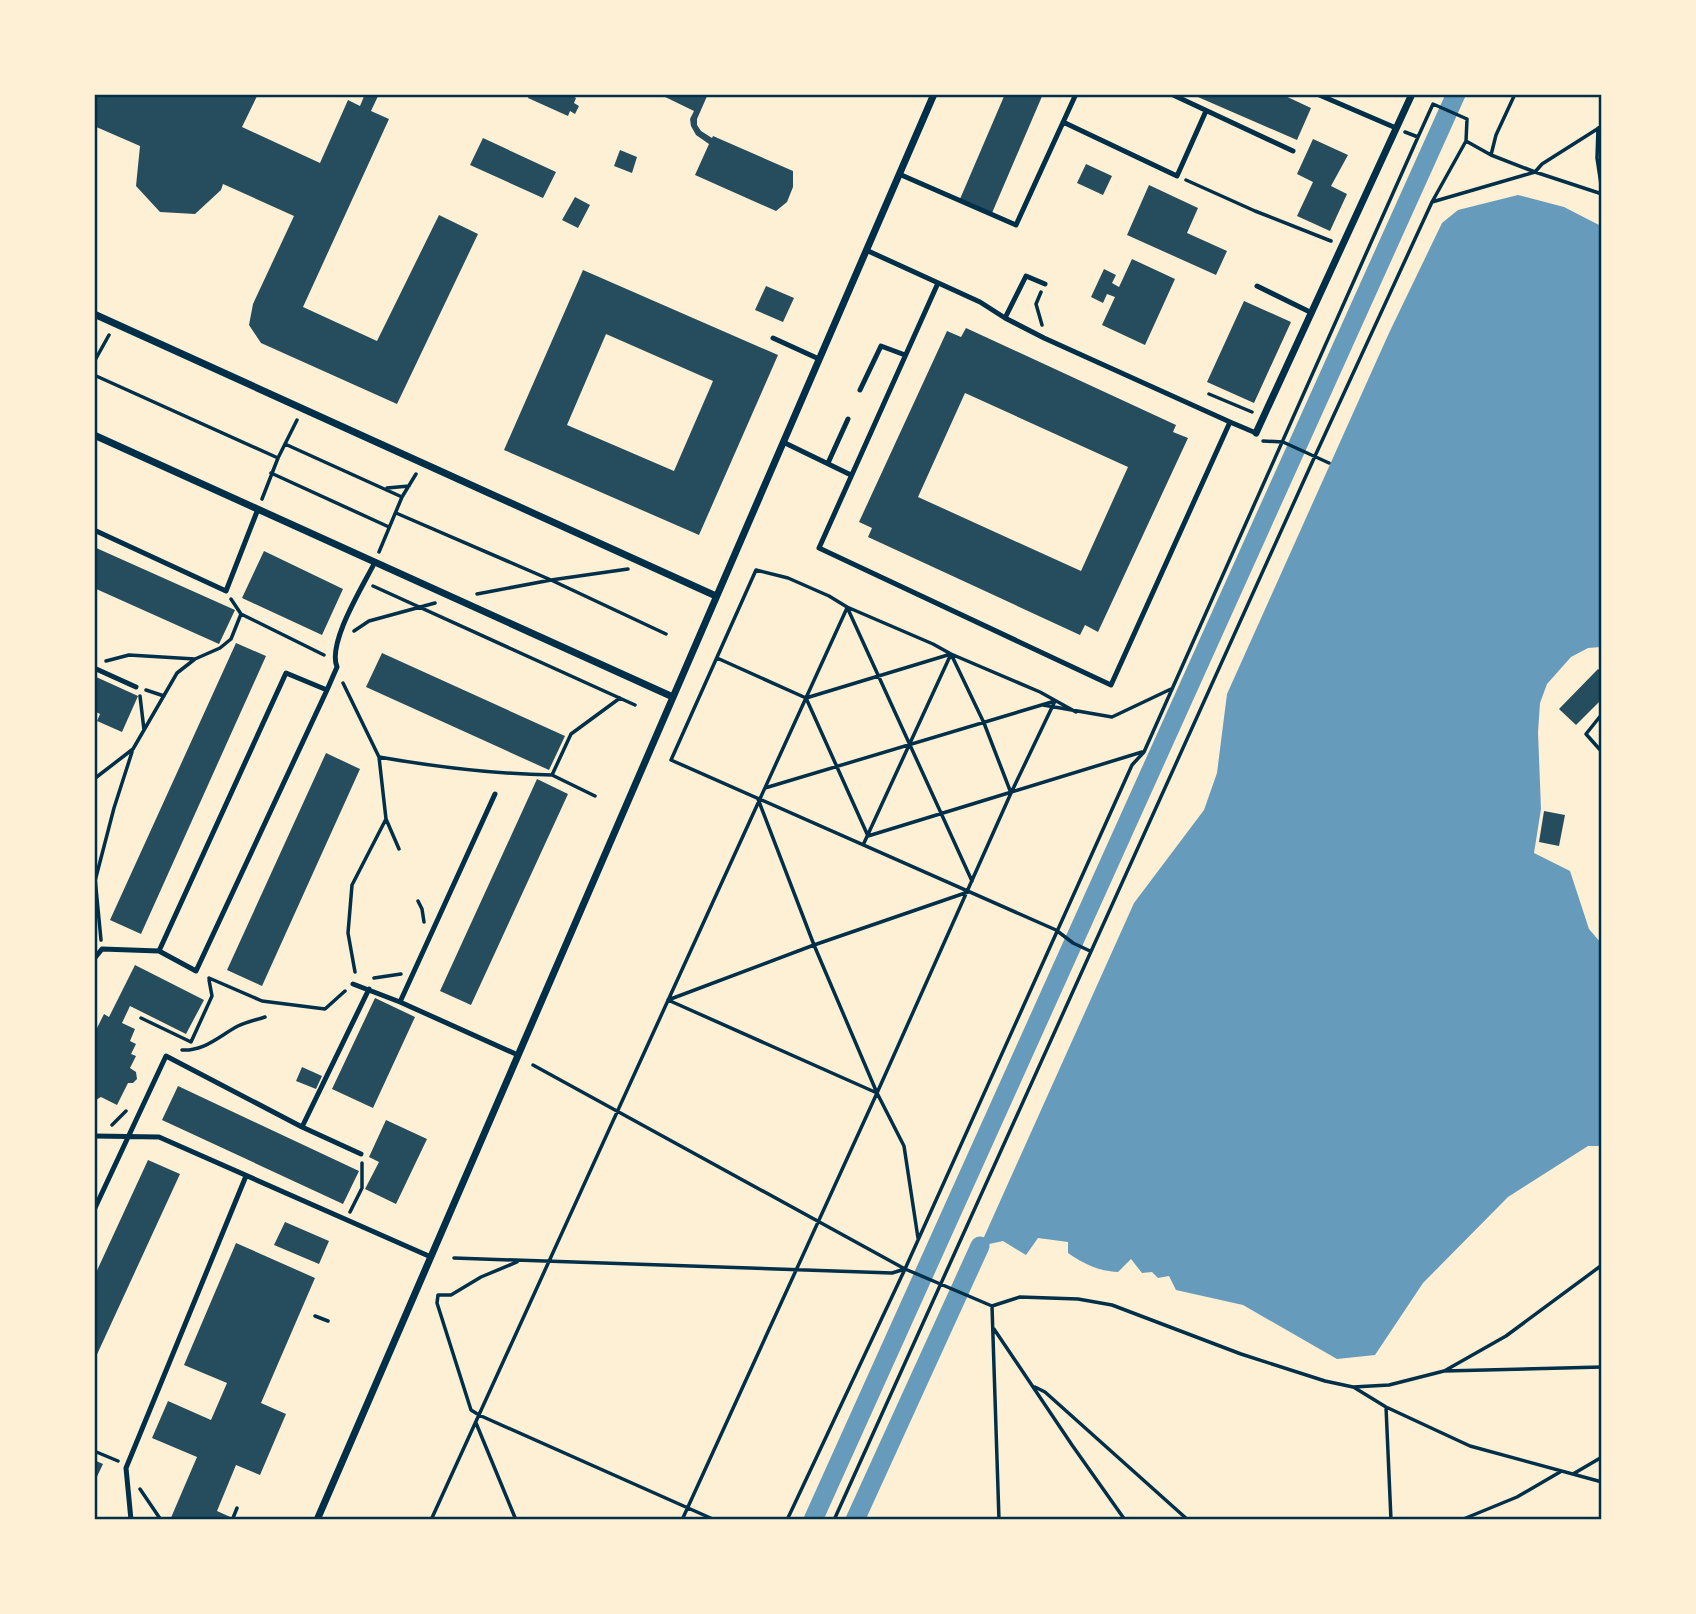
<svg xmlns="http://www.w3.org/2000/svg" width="1696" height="1614" font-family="'Noto Sans',sans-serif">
	<rect width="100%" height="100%" fill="#fdf0d5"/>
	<path fill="#669bbc" d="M1518,195L1564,207L1601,226V647L1588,648L1571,657L1547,684L1540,703L1538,732L1541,809L1534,853L1570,871L1589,929L1601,943V1146H1588L1508,1197L1423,1283L1375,1355L1337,1359L1243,1305L1176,1290L1169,1276L1158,1278L1152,1272L1142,1273L1131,1259L1118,1272C1098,1271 1084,1264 1068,1253V1242L1038,1238L1026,1255L1003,1241L980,1246L1134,903L1204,810L1217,773L1227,694L1389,333L1442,223L1458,210Z"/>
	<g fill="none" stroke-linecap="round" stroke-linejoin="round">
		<path stroke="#669bbc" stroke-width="19" d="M813,1520L1456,94
			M855,1520L980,1246"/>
	</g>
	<path fill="#264d5e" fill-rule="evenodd" d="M94,94H258L242,127L320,163L348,100L360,106L365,94H379L371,111L389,119L303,307L377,341L439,215L478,234L397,404L261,343L249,325L253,304L294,216L223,184L221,190L195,214L160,212L136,186L140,146L94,126Z
		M529,94H569L576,98L574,103L579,106L575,114L570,111L568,116L528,98Z
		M659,94H708L697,119V125L701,131L712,138L713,136L793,171V187L787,202L776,211L695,175L709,144L696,135L691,126L690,119L694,111Z
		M1005,94H1043L992,213L960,199Z
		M1191,94H1281L1311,108L1297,140Z
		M483,138L556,172L543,198L470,165Z
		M1313,139L1348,155L1331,186L1347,194L1330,231L1297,216L1313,182L1297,174Z
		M620,150L637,157L632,173L614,166Z
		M1086,164L1112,176L1103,195L1077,183Z
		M1149,185L1198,208L1187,233L1227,251L1216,275L1127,235Z
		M575,197L590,205L578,228L562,220Z
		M1132,259L1175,279L1145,345L1102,325L1115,297L1107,294L1103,303L1091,297L1104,269L1116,275L1112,283L1119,287Z
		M583,270L778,355L699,535L504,450ZM606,334L713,381L674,471L567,425Z
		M766,286L794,298L783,322L755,310Z
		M1244,301L1291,322L1254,403L1207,382Z
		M966,328L1176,425L1173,432L1188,438L1098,632L1085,625L1080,635L868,537L872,528L859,522L947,331L961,337ZM965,393L1128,467L1081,571L918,497Z
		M94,547L235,610L219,644L94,588Z
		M264,551L343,589L322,635L242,598Z
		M236,643L266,656L141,934L110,920Z
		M382,653L565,736L549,770L366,687Z
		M1598,669L1602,672V699L1576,725L1559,709Z
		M94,676L138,696L122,732L97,721L100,714L94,711Z
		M326,753L360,769L262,986L227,970Z
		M537,779L568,794L471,1005L440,991Z
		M1544,811L1565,815L1559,846L1539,842Z
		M135,965L204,1000L186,1034L130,1006L122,1023L135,1029L130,1041L136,1044L131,1054L136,1056L130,1068L136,1072L137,1079L133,1083H128L117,1105L101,1097L94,1101V1034L104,1014L109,1017Z
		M375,998L415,1017L373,1108L332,1089Z
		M302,1067L322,1076L316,1089L296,1081Z
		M178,1086L359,1171L343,1204L162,1120Z
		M386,1120L427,1139L396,1204L365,1189L379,1162L369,1157Z
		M148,1160L180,1174L94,1361V1277Z
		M285,1222L329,1241L319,1264L274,1245Z
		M236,1243L315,1278L261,1403L286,1414L260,1475L236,1465L217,1511L237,1520H170L197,1457L152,1438L168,1401L211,1420L227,1383L184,1365Z
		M94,1460L103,1464L94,1483Z"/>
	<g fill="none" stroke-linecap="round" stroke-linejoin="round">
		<path stroke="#003049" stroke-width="3.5" d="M1598,128L1597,158L1602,191
			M1405,132L1418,137L1433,104L1467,119L1466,141L1491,155L1535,172L1542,164L1602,126
			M1491,155L1496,135L1515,94
			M1186,180L1255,211L1331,241
			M1432,202L1535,172L1602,194
			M1041,292L1036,304L1042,325
			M94,362L109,335
			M94,375L278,458
			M1209,394L1252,412
			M1263,441L1283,442L1329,463
			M285,444L402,497
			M271,473L389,527
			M387,488L409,486
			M262,499L278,458L297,420
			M396,513L551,580L666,634
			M379,552L402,497L416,474
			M373,586L635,705
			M477,594L551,580L628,569
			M847,607L972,881
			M241,614L324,655
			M354,631L369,621L435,603
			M717,658L806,698
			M106,661L129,655L195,659
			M343,683L379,757L386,819L352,885L348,933L355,972
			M146,690L164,696
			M140,696L144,730
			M1043,705L1112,717L1171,689
			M1076,712L1040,692L951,654L933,644L847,607L829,596L788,578L756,570L671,760L1056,930L1073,943L1090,951
			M1602,714L1586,734L1602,752
			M379,757C436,767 494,774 552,775L571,734L620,698
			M552,775L595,796
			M94,779L133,749L177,673L195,659L220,648L231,639L241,614L231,599
			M765,788L1055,701
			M1011,793L984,723L951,654L806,698L868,836C959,808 1051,780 1142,752
			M758,799L814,945L877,1093L904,1146L918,1238
			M386,819L399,849
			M864,843L951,654
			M95,878L101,940
			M95,881L114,808L132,752
			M418,901L422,909L424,922
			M209,978L262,1001L325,1009L345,991
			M374,978L401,974
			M668,1000L814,945L968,892
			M668,1000L877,1093
			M141,1018L191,1042L212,996L209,980
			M182,1050C205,1051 219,1036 238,1026C246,1022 256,1020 265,1017
			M533,1065L905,1269L992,1306L1020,1297L1078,1299L1112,1305L1241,1354L1325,1381L1353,1387L1389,1385L1444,1371L1602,1367
			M112,1125L126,1111
			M350,1212L362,1188V1163
			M454,1258L892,1273L905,1269
			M517,1262L481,1277L451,1295H438L437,1303L471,1410L479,1415L715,1520
			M992,1306L999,1520
			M315,1316L328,1321
			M994,1329L1072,1445L1125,1520
			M1446,1370L1506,1336L1602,1265
			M1035,1387L1045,1392L1188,1520
			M1355,1388L1386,1407L1470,1446L1602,1482
			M1386,1407L1391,1520
			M476,1423L516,1520
			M94,1451L118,1461
			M1573,1474L1602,1457
			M140,1489L161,1520
			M233,1518L237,1508
			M431,1520L847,608
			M682,1520L877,1093L1011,793L1055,701
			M787,1520L905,1269L1132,765L1144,752L1418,137
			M834,1520L1315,456L1432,202L1466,141
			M1461,1520L1517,1497L1560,1472"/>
		<path stroke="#003049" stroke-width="5" d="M1171,94L1293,151
			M1317,94L1396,128
			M1063,122L1177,176L1206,111
			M899,174L1016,225L1076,94
			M866,250L980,302L1005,318L1044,338L1230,422L1111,685L819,548L938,283
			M1257,286L1312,313
			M1005,318L1026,276L1045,284
			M773,338L819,359
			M860,390L881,346L905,355
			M1230,422L1256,433
			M783,442L851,475
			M828,463L848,419
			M94,530L226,591L258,509
			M94,668L136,687
			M327,690L286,673L159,951L196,971L327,690L337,667C327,643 363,586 375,562
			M94,959L102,949L159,951
			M353,984L400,1002L518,1055
			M400,1002L495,794
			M302,1127L361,1154
			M94,1136L159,1137L431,1257
			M94,1210L166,1056L302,1127L369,989
			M131,1520L126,1468L246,1176"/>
		<path stroke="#003049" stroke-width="7" d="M94,314L716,596
			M1256,433L1412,94
			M94,435L673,697
			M317,1520L934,94"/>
	</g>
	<rect width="1696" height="1614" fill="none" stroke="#fdf0d5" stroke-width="192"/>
	<rect x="96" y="96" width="1504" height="1422" fill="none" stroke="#003049" stroke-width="2.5"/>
</svg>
